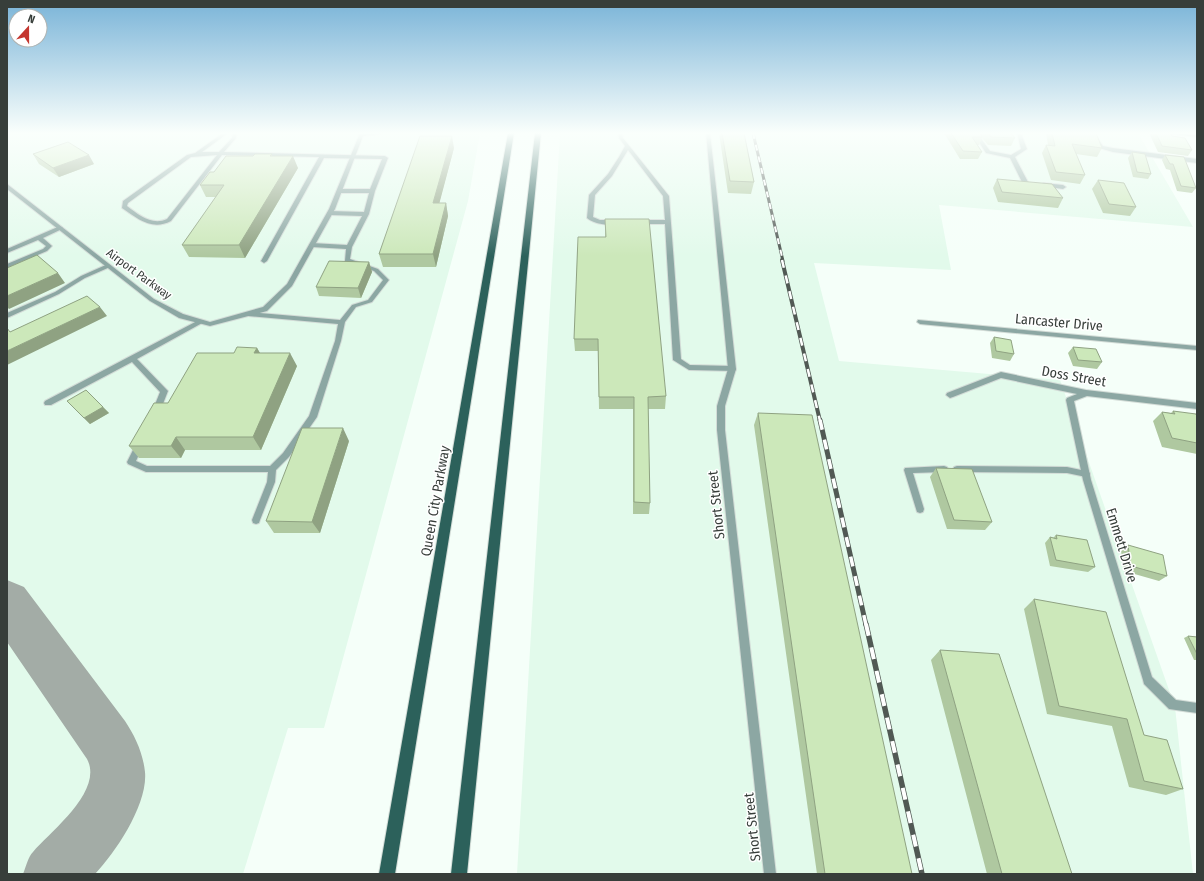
<svg xmlns="http://www.w3.org/2000/svg" width="1204" height="881" font-family="'Fira Sans Condensed',sans-serif">
	<rect width="100%" height="100%" fill="#f5fff9"/>
	<path fill="#e2faeb" d="M7,133H480L468,201L324,728H288L243,874H7Z
		M560,133H1138L1193,227L939,205L951,270L814,263L839,361L1060,380L1175,707L1193,874H517Z"/>
	<g fill="none" stroke-linecap="round" stroke-linejoin="round">
		<path fill="#a3aca6" fill-rule="evenodd" d="M7,580L24,587L125,721C135,736 143,753 145,772C148,804 116,852 95,874H23C26,867 28,857 33,852C51,831 104,791 87,759L7,642Z"/>
		<defs>
			<path id="service" d="M223,133H228L202,152H219L232,138L233,133H237L236,138L224,152L385,156L388,158L375,191L369,214L352,247L350,259L378,269L389,280L372,302L356,307L345,322L341,341L317,417L289,457L276,470L275,482L260,520L259,523L256,524L253,523L252,520L267,482L268,472H146L128,464L127,462L137,442H143L144,444L136,461L147,466H270L283,453L309,416L335,341L338,324L248,316L245,314L248,312L340,320L352,305L368,300L383,280L374,271L345,261L346,249L312,247L309,245L312,243L347,245L362,216L330,215L327,213L330,211L364,212L369,193H340L337,191L340,189H370L382,159L324,158L267,261L264,263L261,261L319,157L222,155L171,221C152,231 138,219 122,208L123,201L187,155L195,153ZM217,155L167,219C152,226 139,215 127,206L128,203L191,157Z
				M618,133H622L623,138L669,196L681,359L690,365L732,366L736,369L735,371L689,370L673,360L665,224H639L636,222L639,220H665L663,196L628,150L612,176L595,195L593,217L600,220H615L618,222C610,227 594,224 587,218L589,195L608,174L619,157L625,146L619,138Z
				M973,133H977L990,151L1011,155L1021,149L1017,133H1021L1027,149L1015,157L1028,182L1027,183L1022,182L1010,158L986,153Z
				M1090,133H1094L1103,146L1113,148L1197,159V163L1113,152L1099,148Z
				M1044,183L1063,185L1066,187L1063,189L1042,186V184Z
				M60,226L63,228L62,229L43,238L52,246L47,251L7,268V264L43,249L46,246L38,240L7,253V249Z
				M108,264L111,266L110,267L85,278L59,294L7,318V313L55,292L81,276Z
				M199,320H203L204,322L137,359L168,391L159,414H153L152,412L160,392L132,362L51,405H45L44,403L45,401Z
				M944,466L947,467L948,469L947,471L944,472L913,473L924,509L923,512L920,513L917,512L904,470L905,468Z
				M957,466L1067,467L1086,471L1089,472L1090,474L1089,476L1086,477L1067,473L957,472L954,471L953,469L954,467Z"/>
			<path id="minor" d="M360,133H382L380,134L363,136L335,209L292,286L267,311L210,326L179,318L150,301L7,189V184L154,299L183,314L210,322L263,307L287,284L329,209Z
				M706,133H710L736,369L725,406V430L776,874H764L717,430V406L728,369Z
				M1170,133L1197,135V137L1172,134Z
				M918,320L1197,346V350L920,324L917,322Z
				M1001,372L1086,390L1197,403V409L1087,396L1074,401L1091,480L1152,677L1176,700L1197,703V713L1169,709L1144,684L1143,680L1083,480L1066,400L1067,398L1077,394L1001,378L953,397L950,398L946,395L947,393Z"/>
			<path id="primary" d="M508,133H514L395,874H379Z
				M535,133H541L467,874H451Z"/>
		</defs>
		<use href="#service" stroke="#d3dcd7" stroke-width="2"/>
		<use href="#minor" stroke="#d3dcd7" stroke-width="2"/>
		<use href="#primary" stroke="#d3dcd7" stroke-width="2"/>
		<use href="#service" fill="#8ca7a3" fill-rule="evenodd"/>
		<use href="#minor" fill="#8ca7a3" fill-rule="evenodd"/>
		<use href="#primary" fill="#2c615b" fill-rule="evenodd"/>
		<defs>
			<path id="rail-far3" d="M753,133L783,261"/>
			<path id="rail-far2" d="M782,260L820,421"/>
			<path id="rail-far1" d="M820,420L866,625"/>
			<path id="rail" d="M866,624L922,874"/>
		</defs>
		<use href="#rail-far3" stroke="#515954" stroke-width="3"/>
		<use href="#rail-far2" stroke="#515954" stroke-width="4"/>
		<use href="#rail-far1" stroke="#515954" stroke-width="5"/>
		<use href="#rail" stroke="#515954" stroke-width="5.5"/>
		<use href="#rail-far3" stroke="#fff" stroke-width="2" stroke-dasharray="6" stroke-linecap="butt"/>
		<use href="#rail-far2" stroke="#fff" stroke-width="2.5" stroke-dasharray="8" stroke-linecap="butt"/>
		<use href="#rail-far1" stroke="#fff" stroke-width="3.5" stroke-dasharray="10" stroke-linecap="butt"/>
		<use href="#rail" stroke="#fff" stroke-width="4" stroke-dasharray="12" stroke-linecap="butt"/>
	</g>
	<path fill="#afc8a0" d="M719,133H744L754,182L751,194L728,193Z
		M944,133H1011L1015,138L1011,146L988,145L982,138L979,145H977L982,152L978,159H960Z
		M1046,133H1096L1102,148L1097,157L1076,154L1085,175L1080,184L1051,180L1042,153L1046,145H1048Z
		M1149,133H1171L1172,136L1192,150L1188,156L1158,152Z
		M454,148L439,203H446L448,216L436,267H383L379,254Z
		M1132,152L1151,174L1148,179L1133,177L1128,158Z
		M33,154L94,164L59,177L39,164Z
		M272,154V156L298,168L245,258L189,257L182,245L216,197H206L200,185L214,172L253,156Z
		M1165,155L1196,188L1192,193L1177,191L1170,170L1166,169L1162,160Z
		M997,179L1063,198L1058,208L998,202L993,188Z
		M1098,180L1136,207L1130,216L1103,213L1092,189Z
		M605,219L666,396L665,409H648L650,503L649,514H633V409H599L598,351H575L574,339L605,237Z
		M369,262L372,272L361,298L319,296L316,287Z
		M994,337L1014,354L1010,361L992,358L990,343Z
		M1073,347L1102,362L1097,369L1073,366L1068,353Z
		M257,348L260,353L297,366L261,450H185L181,458H139L129,446L168,403L234,353Z
		M67,401L103,407L109,413L90,424Z
		M1173,411L1197,417V454L1162,447L1153,421L1162,412L1171,413Z
		M758,413L912,874H817L754,425Z
		M349,441L320,533H274L266,521Z
		M936,468L992,522L985,530L947,529L930,477Z
		M1056,535L1095,567L1088,572L1050,566L1045,543L1050,537L1053,538Z
		M1128,545L1167,576L1159,581L1124,571L1121,551Z
		M1034,599L1144,735L1183,789L1166,795L1129,787L1112,726L1047,714L1024,609Z
		M1188,636L1197,637V660H1194L1184,638Z
		M940,650L1072,874H987L931,660Z"/>
	<path fill="#8fa282" d="M452,136L454,148L436,216L433,203Z
		M89,155L94,164L59,177L53,168Z
		M293,156L298,168L245,258L239,245Z
		M446,203L448,216L436,267L433,254Z
		M369,262L372,272L361,298L358,288Z
		M58,273L65,283L9,309L7,307V296Z
		M100,307L107,316L7,365V351Z
		M257,348L264,360L254,353Z
		M290,353L297,366L261,450L253,437Z
		M103,407L109,413L90,424L84,418Z
		M343,428L349,441L320,533L312,522Z
		M176,437L185,450L181,458L171,446Z"/>
	<path fill="#cce8ba" stroke="#8fa282" d="M722,133H744L754,182L730,181Z
		M951,133H980L982,137H972L982,152L963,151Z
		M988,133H1011L1015,138L991,137Z
		M1052,133H1096L1102,148L1072,144L1085,175L1056,172L1046,145L1055,146Z
		M1156,133H1171L1172,136L1185,138L1192,150L1162,146Z
		M420,136H452L433,203H446L433,254H379Z
		M68,142L89,155L53,168L33,154Z
		M1132,152L1145,154L1151,174L1137,172Z
		M255,154H272L270,156H293L239,245H182L224,185H200L210,172H214L226,156H253Z
		M1165,155L1184,157L1196,188L1181,186L1173,164H1170Z
		M997,179L1052,184L1063,198L1002,192Z
		M1098,180L1124,183L1136,207L1109,204Z
		M605,219H649L666,396L648,397L650,503L634,502V397H599L598,339H574L578,237H606Z
		M37,255L58,273L7,296V268Z
		M329,261L369,262L358,288L316,287Z
		M87,296L100,307L7,351V328L10,332Z
		M994,337L1011,340L1014,354L996,351Z
		M237,347L257,348L254,353H290L253,437H176L171,446H129L154,403H168L197,353H234Z
		M1073,347L1096,349L1102,362L1078,360Z
		M86,390L103,407L84,418L67,401Z
		M1173,411L1196,414L1197,417V443L1172,438L1162,412L1175,414Z
		M758,413L812,415L912,874H825Z
		M302,428H343L312,522L266,521Z
		M936,468L972,469L992,522L954,520Z
		M1056,535L1087,540L1095,567L1056,560L1050,537L1057,539Z
		M1128,545L1163,555L1167,576L1131,566Z
		M1034,599L1106,612L1144,735L1167,740L1183,789L1144,781L1127,719L1059,706Z
		M1188,636L1197,637V654Z
		M940,650L999,654L1072,874H1002Z"/>
	<linearGradient id="sky" x2="0" y2="1"><stop stop-color="#7ab4d8"/><stop offset="0.52" stop-color="#fafffc"/><stop offset="1" stop-color="#fafffc" stop-opacity="0"/></linearGradient>
	<rect width="1204" height="256" fill="url(#sky)"/>
	<g text-anchor="middle" stroke-width="3" stroke-linejoin="round" paint-order="stroke">
		<g font-size="12" fill="#373e3a" stroke="#fff">
			<text transform="translate(139 274) rotate(36)" y="4">Airport Parkway</text>
		</g>
		<g font-size="14" fill="#373e3a" stroke="#fff">
			<text transform="translate(1059 322) rotate(5)" y="5">Lancaster Drive</text>
			<text transform="translate(1074 376) rotate(10)" y="5">Doss Street</text>
			<text transform="translate(435 501) rotate(-80)" y="5">Queen City Parkway</text>
			<text transform="translate(716 505) rotate(-96)" y="5">Short Street</text>
			<text transform="translate(1122 545) rotate(73)" y="5">Emmett Drive</text>
			<text transform="translate(752 827) rotate(-96)" y="5">Short Street</text>
		</g>
	</g>
	<rect width="1204" height="881" fill="none" stroke="#373e3a" stroke-width="16"/>
	<g transform="translate(28 28) rotate(21)"><circle r="19" fill="#ffffff" stroke="#afb2b0"/>
	<path d="M0-3L7 15L0 10L-7 15Z" fill="#c4362f"/>
	<text y="-6" font-size="11" font-weight="bold" text-anchor="middle" fill="#373e3a">N</text>
	</g>
</svg>
